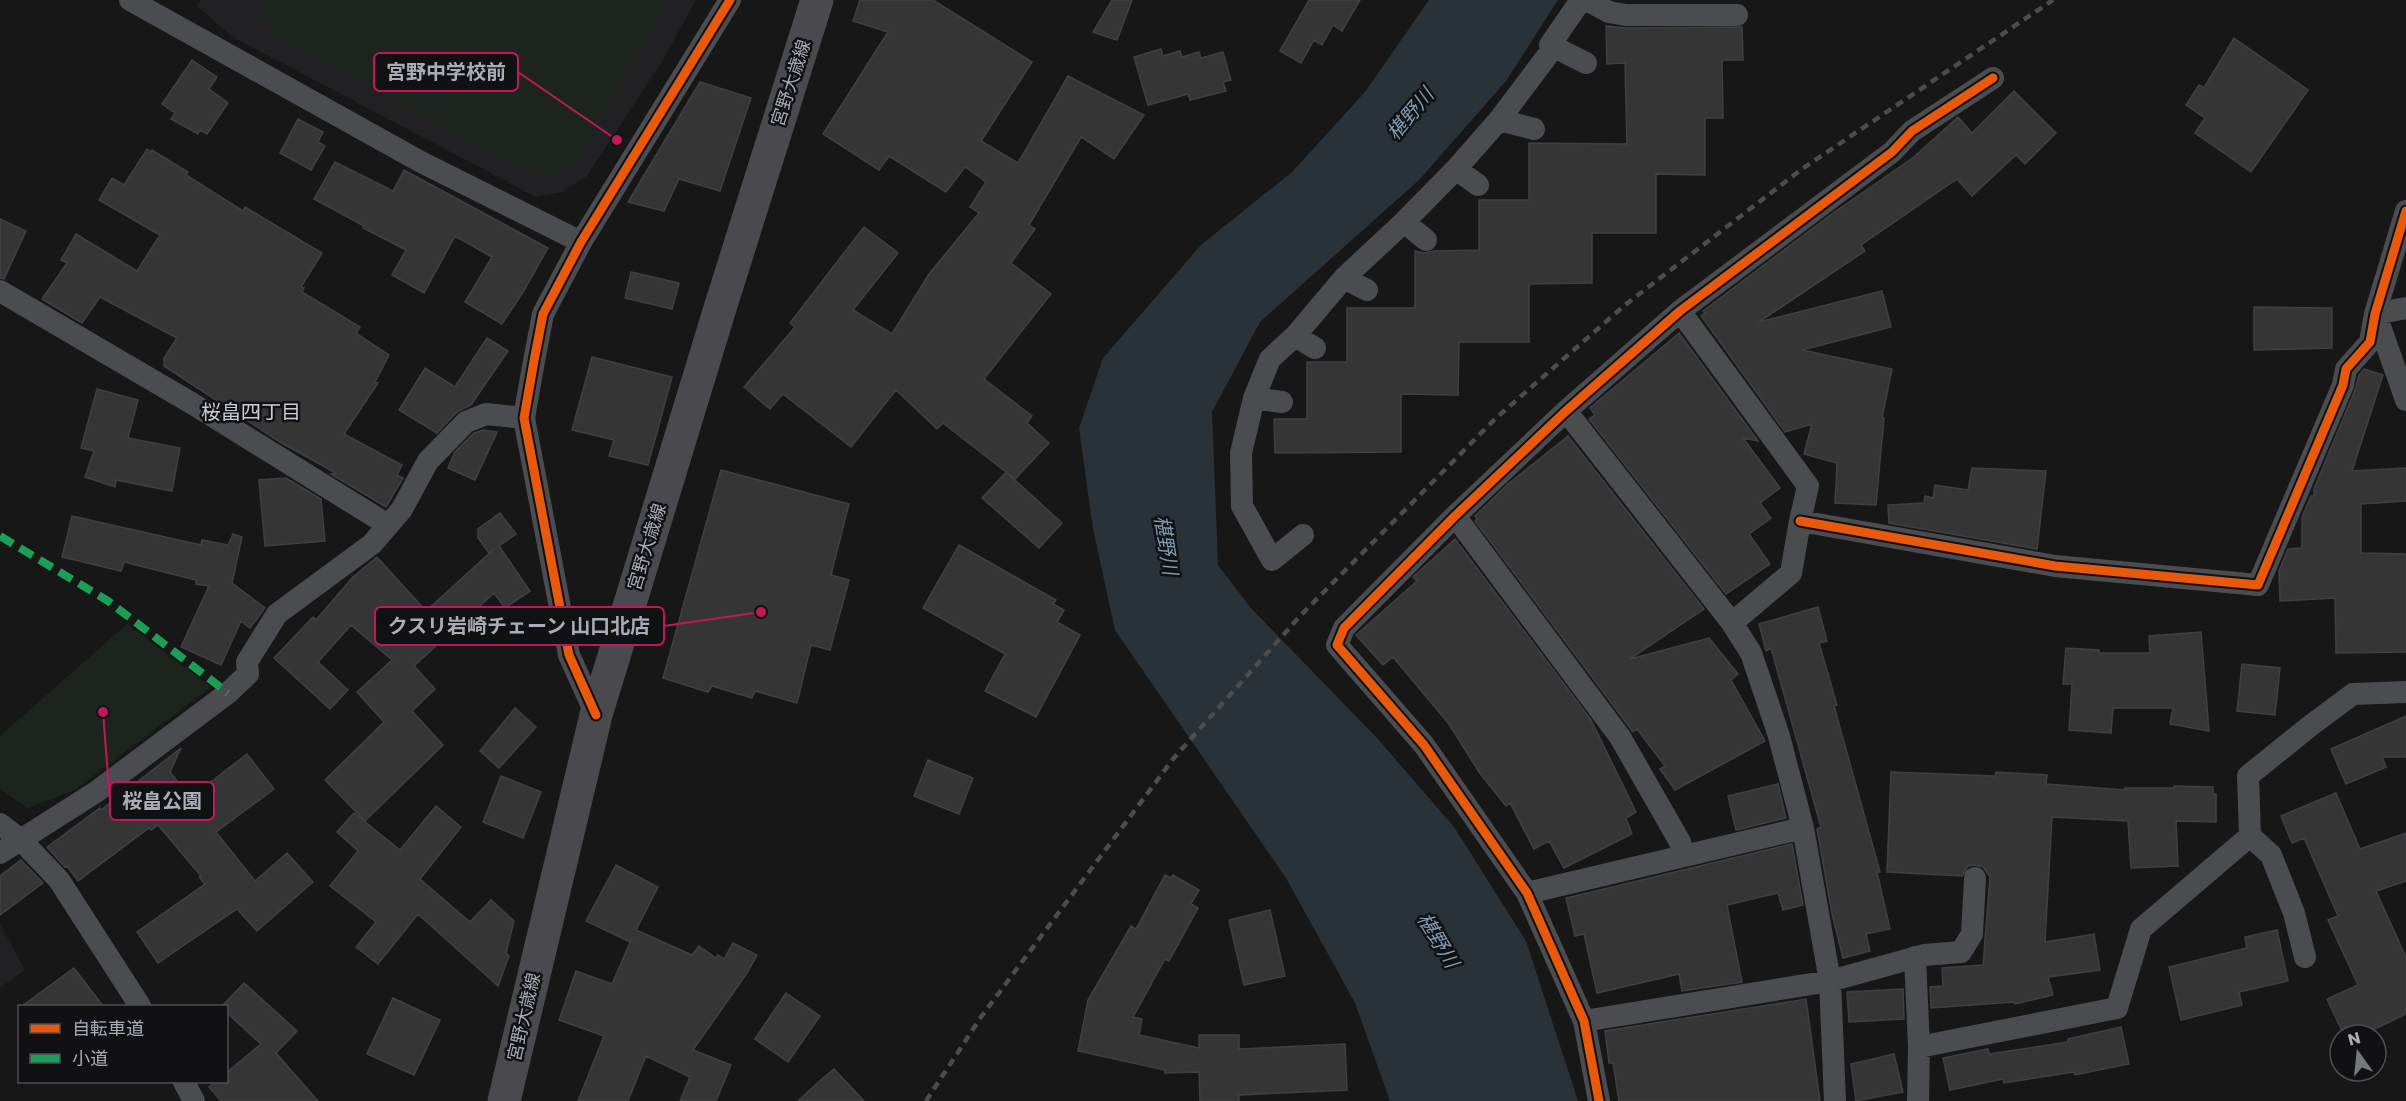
<svg xmlns="http://www.w3.org/2000/svg" width="2406" height="1101" font-family="Poppins,'Noto Sans JP',sans-serif">
	<rect width="100%" height="100%" fill="#171717"/>
	<path fill="#212123" d="M201,0H696L663,60L587,176L562,192L536,197L231,36L197,6Z
		M0,924L25,970L0,988Z"/>
	<path fill="#1d241e" d="M269,0H665L577,162L555,174L525,171L255,22Z
		M127,624L211,687L75,790L28,808L0,789V736Z"/>
	<path fill="#2a3239" d="M1429,0H1558L1506,81L1419,180L1260,322L1212,412L1218,565L1250,607L1377,738L1454,827L1526,941L1578,1101H1390L1355,1003L1286,878L1115,630L1093,529L1079,428L1103,358L1201,245L1292,172L1365,92Z"/>
	<path fill="#353536" stroke="#3f4043" stroke-width="1.5" d="M860,0H933L1032,62L981,141L1018,163L1068,76L1144,115L1114,159L1081,137L1029,225L1035,229L1011,263L1051,294L984,379L1032,416L1027,423L1049,443L1015,479L943,423L937,429L896,390L851,447L783,394L770,409L744,387L795,327L790,323L864,227L898,253L853,310L892,334L929,274L979,213L970,207L986,182L965,167L946,192L889,156L879,170L823,134L888,32L853,21Z
		M1112,0H1132L1117,40L1093,32Z
		M1309,0H1360L1342,31L1333,25L1322,45L1314,40L1301,63L1280,51Z
		M1606,26L1626,28L1742,27L1743,60H1722L1723,118H1705V175L1656,174V233H1592V283L1529,284V342H1459L1458,395L1401,394V452L1275,453L1274,419H1307V362H1347V308H1415V251L1424,253L1434,251L1479,250V200H1529V143L1627,144L1625,63L1607,64Z
		M2234,38L2308,90L2251,172L2195,133L2205,118L2186,105L2199,85L2204,88Z
		M1161,49L1163,56L1180,51L1182,57L1199,52L1201,58L1223,52L1231,80L1223,82L1226,91L1190,100L1188,94L1148,105L1134,57Z
		M192,60L217,77L209,89L228,103L207,134L200,130L198,134L171,119L175,113L162,104Z
		M700,82L751,98L720,191L679,179L664,211L628,202Z
		M2014,91L2056,133L2025,164L2016,155L1972,196L1957,179L1861,245L1865,251L1759,322L1882,291L1891,327L1802,350L1892,369L1882,418H1884L1876,505L1835,503L1837,463L1804,454L1812,424L1785,432L1701,316L1705,313L1703,311L1833,213L1914,157L1958,117L1972,133Z
		M298,119L323,132L318,142L325,146L311,170L280,153Z
		M147,149L151,152L152,150L188,172L186,175L243,211L245,207L322,253L301,287L304,288L302,292L360,327L356,333L389,355L375,382L378,383L344,434L402,465L397,475L403,478L386,507L331,474L336,473L280,442L164,366V358L177,338L100,297L82,323L42,299L67,263L61,260L76,234L137,271L160,235L99,200L112,178L124,185Z
		M335,162L393,191L404,170L548,248L523,292L502,324L465,302L492,257L455,236L424,293L392,275L406,250L363,228L364,226L314,199Z
		M0,219L26,231L4,279L0,278Z
		M631,272L679,283L672,309L625,298Z
		M2254,307L2332,308V348L2254,350Z
		M1679,333L1758,441L1743,438L1780,488L1760,503L1771,518L1749,534L1770,564L1726,594L1589,419L1595,415L1590,408Z
		M487,338L508,351L471,405L457,412L437,433L399,410L425,368L455,387Z
		M592,357L672,377L648,465L609,456L614,440L572,430Z
		M2364,369L2383,375L2352,471L2406,468V501L2361,504V553L2406,554V652L2336,653L2335,598L2280,601L2279,571L2288,549L2302,548V517L2311,496H2314V489L2355,390L2359,375Z
		M97,389L138,400L128,438L180,448L172,491L116,480L115,487L85,477L94,451L81,448Z
		M483,430L497,432L475,480L448,468L455,452L474,433Z
		M1568,436L1704,609L1630,659L1709,638L1738,674L1731,680L1765,741L1675,790L1660,769L1665,766L1637,729L1633,732L1475,521L1477,519L1475,516L1508,484Z
		M1972,468L2046,471L2037,549L1889,523L1888,505L1924,503L1925,496L1933,498L1935,485L1968,490Z
		M721,470L849,504L831,575L849,580L830,650L811,645L797,703L755,691L752,698L712,686L708,692L663,678Z
		M1006,472L1062,523L1039,548L982,498Z
		M286,478L321,499L325,541L265,546L259,480Z
		M500,513L516,534L499,546L530,591L505,608L494,593L414,666L435,689L412,711L443,745L365,821L325,780L384,722L357,692L392,660L351,625L318,662L348,690L330,709L274,658L313,617L316,620L353,577L377,557L426,611L494,549L489,553L478,538V529Z
		M72,516L201,545L202,540L228,545L233,534L242,537L232,583L265,608L250,628L241,621L221,665L181,647L209,586L196,584V580L124,562L121,571L62,557Z
		M1455,539L1591,720L1636,812L1626,818L1632,834L1564,868L1549,841L1534,849L1510,803L1506,806L1479,772L1449,724L1393,657L1383,665L1356,635L1417,581L1413,577Z
		M959,545L1056,600L1053,604L1064,610L1057,622L1080,635L1036,717L985,691L1005,654L923,608Z
		M1818,607L1827,641L1819,643L1837,705L1834,706L1880,872H1877L1890,929L1866,934L1870,951L1843,958L1832,914L1817,829L1821,827L1771,648L1766,651L1759,624Z
		M2201,632L2209,731L2170,724L2173,708H2113L2111,733L2069,730L2072,684H2063L2066,648L2099,650V653H2150L2149,636Z
		M2242,664L2280,668L2275,715L2237,711Z
		M515,708L536,727L499,768L480,751Z
		M2406,716V757H2382L2386,767L2346,784L2331,749Z
		M181,748L170,772L190,798L247,754L274,789L216,832L255,881L287,853L313,882L257,931L237,909L158,963L137,932L205,884L199,877L201,876L158,825L151,830L149,828L78,881L67,866L65,867L47,847L100,808L101,810Z
		M928,760L973,778L959,814L914,796Z
		M1891,772L1995,776L1996,772L2047,775L2046,784L2125,790V788H2174V786L2213,787V794H2216V822L2176,821L2178,866L2131,868L2128,821L2052,817L2045,942L2094,934L2100,970L2048,977L2053,995L2015,1004L2014,1002L1931,1008L1930,987L1943,986L1942,968L1983,965L1990,877L1983,867L1975,865L1968,866L1962,876L1887,872Z
		M501,776L541,792L523,838L483,822Z
		M1778,784L1786,818L1736,830L1728,796Z
		M2336,793L2360,849L2406,833V881L2376,891L2406,957V1014L2362,1035H2344L2327,999L2358,985L2328,920L2338,916L2304,838L2292,843L2281,816Z
		M436,806L461,827L420,879L470,922L491,900L514,921L506,953L509,956L498,986L418,914L378,964L356,947L376,922L330,886L358,851L337,832L354,813L400,850Z
		M1792,844L1803,905L1783,910L1778,893L1727,905L1742,982L1682,991L1679,974L1597,993L1584,934L1575,936L1566,898Z
		M21,860L43,883L0,915V876Z
		M616,865L658,887L636,930L692,955L699,946L716,958L718,955L724,959L733,943L757,955L747,973L693,1050L731,1065L716,1101H680L690,1077L646,1056L628,1101H578L604,1036L559,1020L576,971L612,984L632,938L630,942L586,921Z
		M1165,875L1171,878L1173,875L1199,890L1191,904L1198,908L1169,961L1165,959L1133,1017L1142,1019L1139,1035L1199,1048V1035H1239V1049L1345,1044L1347,1090L1239,1095V1101H1200L1199,1072L1165,1073V1070L1078,1051L1088,1000L1131,926L1136,929Z
		M1270,910L1285,976L1244,985L1229,920Z
		M2277,930L2288,981L2239,992L2242,1005L2181,1020L2169,967L2247,948L2245,937Z
		M74,968L103,1006H22Z
		M244,983L297,1031L276,1053L318,1101H221L209,1087L216,1082H226V1073L261,1044L226,1012V1006H222Z
		M1903,989L1904,1019L1849,1022L1847,992Z
		M786,993L820,1016L788,1062L755,1039Z
		M393,998L440,1020L414,1075L367,1054Z
		M1806,999L1820,1101H1619L1613,1063H1609L1605,1031Z
		M2121,1027L2129,1064L2075,1075L2074,1072L2004,1083L2003,1079L1950,1090L1943,1058L1988,1049L1989,1054L2068,1042V1039Z
		M1894,1054L1903,1092L1856,1101L1851,1064Z
		M834,1069L864,1101H798L823,1078Z"/>
	<g fill="none" stroke-linecap="round" stroke-linejoin="round">
		<path stroke="#4b4c50" stroke-width="22" d="M130,0L421,162L581,242
			M1581,0L1550,45L1586,63
			M1587,0L1609,12L1626,15H1737
			M1534,129L1499,120L1554,47
			M1478,185L1456,169L1499,120
			M1426,240L1404,222L1456,169
			M1367,290L1344,278L1404,222
			M0,291L193,404L388,525
			M1680,311L1808,486L1800,521L1791,573L1732,623
			M2375,314L2406,308
			M2376,315L2406,400
			M1315,348L1295,336L1344,278
			M1254,398L1241,453L1242,506L1272,560L1303,535
			M1282,402L1254,398L1270,359L1295,336
			M1566,411L1732,623L1751,653L1779,736L1803,828L1830,981L1835,1101
			M1455,516L1620,737L1680,842L1683,854
			M1800,521L2055,566L2258,585L2343,385L2346,369L2370,342L2375,314L2406,211
			M596,715L569,655L524,418L534,361L543,314L581,242L730,0
			M0,824L21,840L59,880L140,1006
			M2250,836L2271,855L2294,913L2305,957
			M0,853L96,792L228,693L248,674L247,662L277,614L372,544L402,509L428,461L466,422L486,414L524,418
			M1527,893L1803,828
			M1915,957L1919,1047L2117,1008L2141,929L2250,836L2248,776L2310,726L2353,694L2406,692
			M1584,1021L1830,981L1924,955L1961,952L1972,934L1975,878
			M184,1082L194,1101
			M1599,1101L1584,1021L1527,893L1424,745L1337,645L1344,628L1455,516L1566,411L1680,311L1892,152L1912,131L1993,78
			M1918,1101L1919,1047"/>
		<path stroke="#4a4a4e" stroke-width="33" d="M504,1101L596,715L721,305L817,0"/>
		<path stroke="#4b4c4f" stroke-width="4.5" stroke-dasharray="8 6" stroke-linecap="butt" d="M926,1101L981,1017L1173,759L1300,616L1495,419L1625,305L1802,169L2053,0"/>
		<path stroke="#1a9f57" stroke-width="8" stroke-dasharray="15 8" stroke-linecap="butt" d="M0,536L108,601L228,693"/>
		<defs>
			<path id="cycleway" d="M1800,521L2055,566L2258,585L2343,385L2346,369L2370,342L2375,314L2406,211
				M596,715L569,655L524,418L534,361L543,314L581,242L730,0
				M1599,1101L1584,1021L1527,893L1424,745L1337,645L1344,628L1455,516L1566,411L1680,311L1892,152L1912,131L1993,78"/>
		</defs>
		<use href="#cycleway" stroke="#111113" stroke-width="13"/>
		<use href="#cycleway" stroke="#e8590c" stroke-width="9"/>
	</g>
	<g text-anchor="middle" stroke-width="5" stroke-linejoin="round" paint-order="stroke">
		<g font-size="18" fill="#a8adb8" stroke="#111113">
			<text transform="translate(791 83) rotate(-72)" y="6">宮野大歳線</text>
			<text transform="translate(647 547) rotate(-73)" y="6">宮野大歳線</text>
			<text transform="translate(524 1017) rotate(-77)" y="6">宮野大歳線</text>
		</g>
		<g font-size="20" font-style="italic" fill="#7f9bb3" stroke="#111113">
			<text transform="translate(1410 114) rotate(-50)" y="7">椹野川</text>
			<text transform="translate(1166 545) rotate(81)" y="7">椹野川</text>
			<text transform="translate(1438 940) rotate(59)" y="7">椹野川</text>
		</g>
		<g font-size="20" fill="#c9ccd4" stroke="#111113">
			<text x="251" y="419">桜畠四丁目</text>
		</g>
	</g>
	<path fill="none" stroke="#c2185b" stroke-width="2" d="M617 140L518 72M761 612L664 626M103 712L110 801"/>
	<g fill="#c2185b" stroke="#111113" stroke-width="2">
		<circle cx="617" cy="140" r="6"/>
		<circle cx="761" cy="612" r="6"/>
		<circle cx="103" cy="712" r="6"/>
	</g>
	<g fill="#111113" stroke="#c2185b" stroke-width="2">
		<rect x="374" y="53" width="144" height="38" rx="6"/>
		<rect x="375" y="607" width="289" height="38" rx="6"/>
		<rect x="110" y="782" width="104" height="38" rx="6"/>
	</g>
	<g font-size="20" text-anchor="middle" font-weight="bold" fill="#a8adb8">
		<text x="446" y="79">宮野中学校前</text>
		<text x="519" y="633">クスリ岩崎チェーン 山口北店</text>
		<text x="162" y="808">桜畠公園</text>
	</g>
	<rect x="18" y="1005" width="210" height="78" fill="#111113" stroke="#4d4f55" stroke-width="1.5"/>
	<rect x="30" y="1024" width="30" height="9" fill="#e8590c" stroke="#4d4f55" stroke-width="1.5"/>
	<text x="72" y="1035" font-size="18" fill="#a8adb8">自転車道</text>
	<rect x="30" y="1054" width="30" height="9" fill="#1a9f57" stroke="#4d4f55" stroke-width="1.5"/>
	<text x="72" y="1065" font-size="18" fill="#a8adb8">小道</text>
	<g transform="translate(2358 1053) rotate(345)"><circle r="28" fill="#111113" stroke="#4d4f55" stroke-width="1.5"/>
	<path d="M0-4.5L10 22L0 15L-10 22Z" fill="#757880"/>
	<text y="-9" font-size="16" font-weight="bold" text-anchor="middle" fill="#a8adb8">N</text>
	</g>
</svg>
